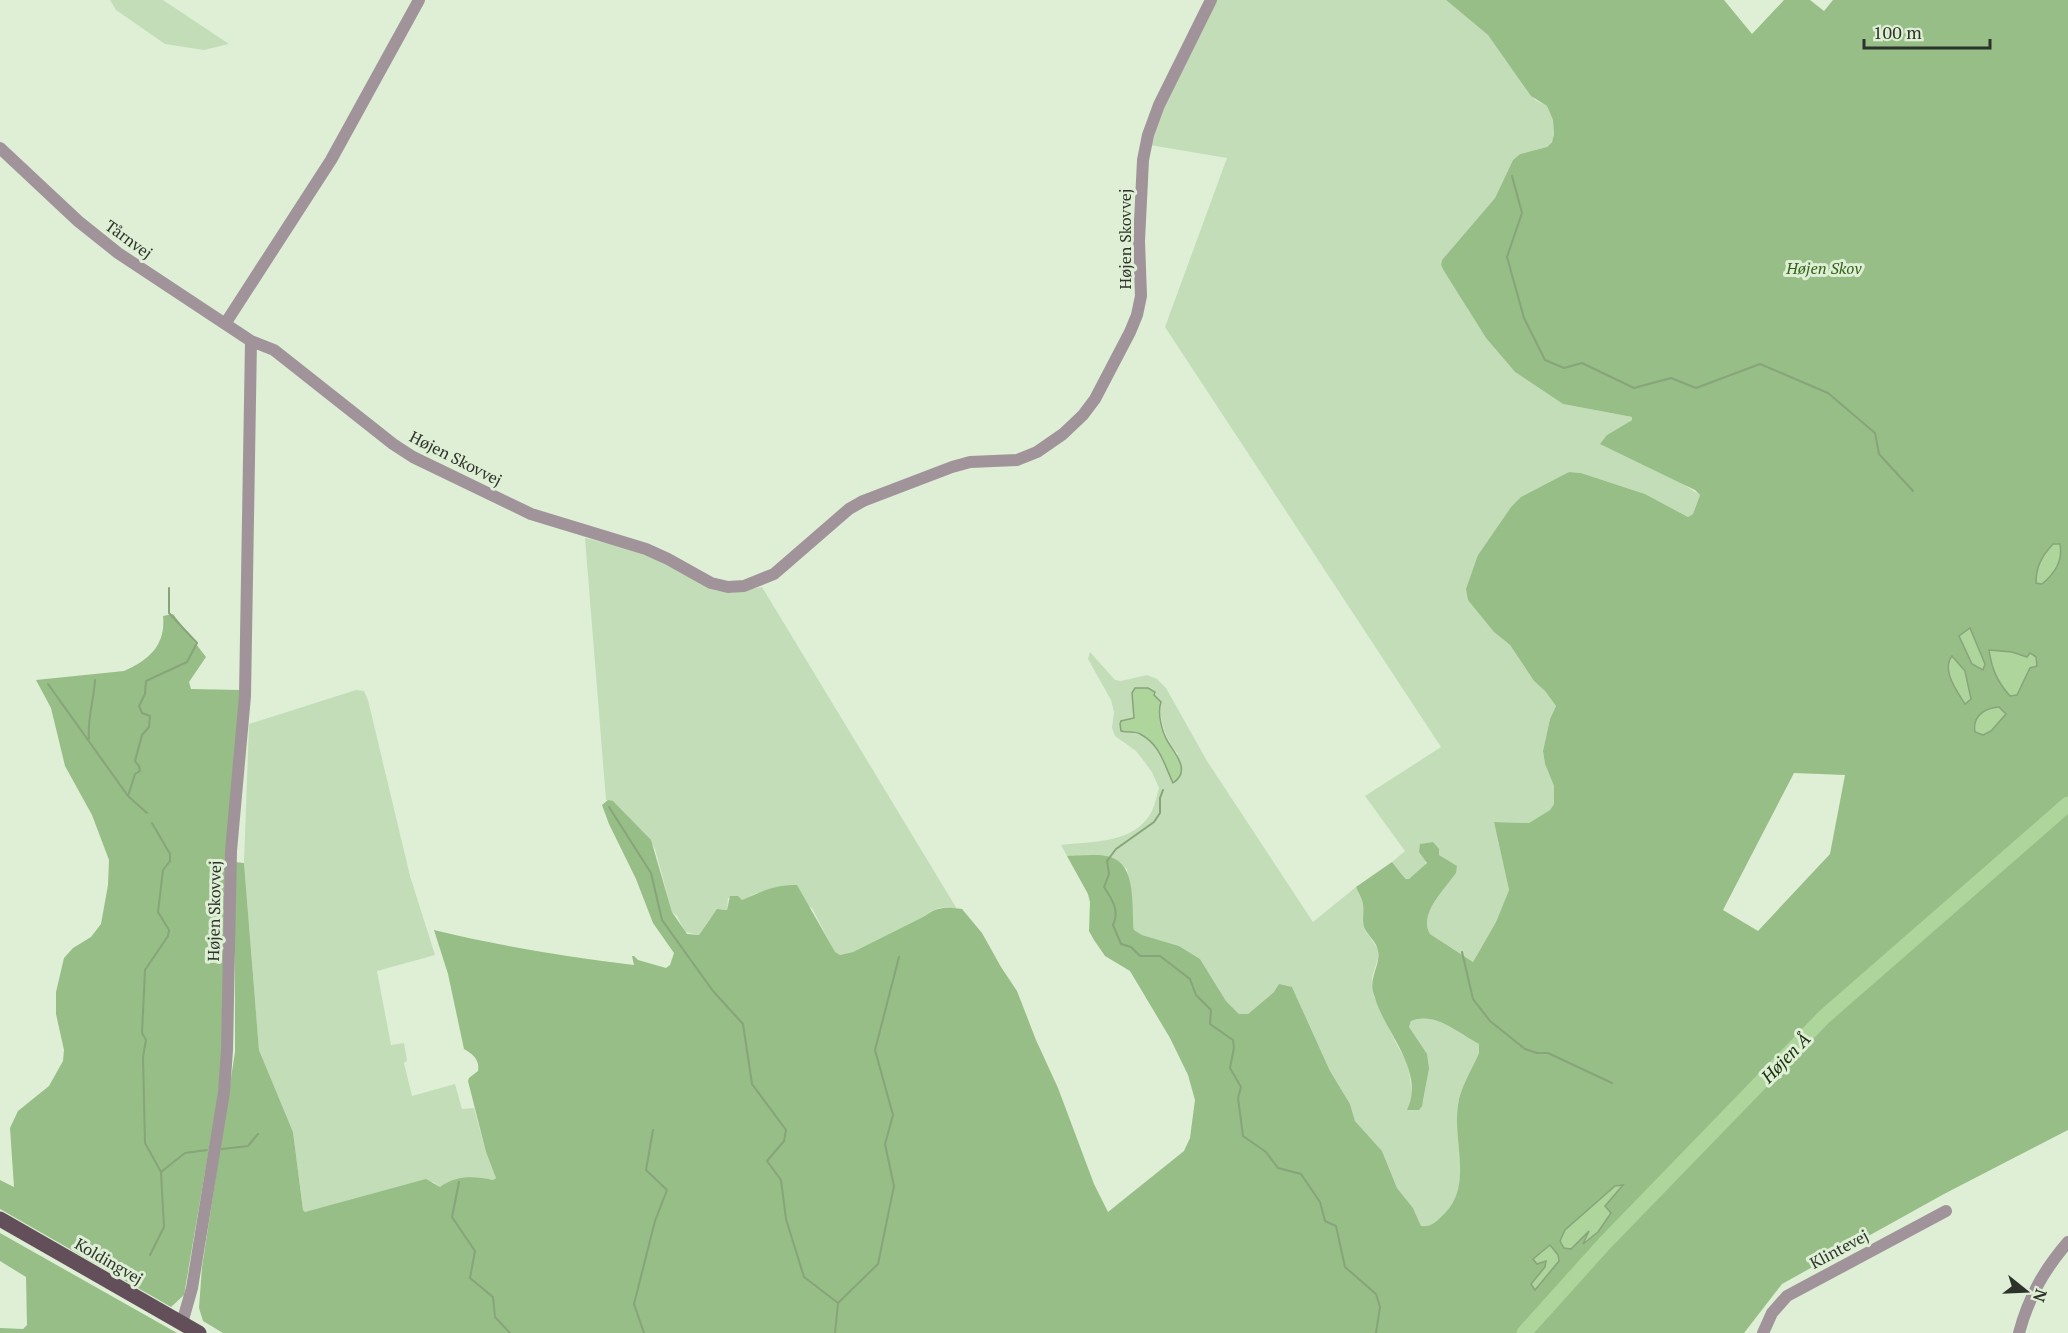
<svg xmlns="http://www.w3.org/2000/svg" width="2068" height="1333" font-family="'PT Serif',serif">
	<rect width="100%" height="100%" fill="#deefd6"/>
	<path fill="#c3ddb8" fill-rule="evenodd" d="M110,0H163L229,44L204,50L165,44L116,10Z
		M1215,0H1446L1488,35L1535,100L1547,106L1553,120L1554,139L1547,147L1520,154L1513,160L1495,198L1442,260L1441,265L1486,338L1515,372L1563,404L1632,417V420L1607,435L1700,495L1693,514L1688,517L1645,494L1581,473L1569,472L1511,507L1478,555L1494,632L1510,645L1534,681L1545,691L1556,706L1550,719L1543,751L1545,764L1554,786V804L1550,810L1529,823L1494,822L1509,890L1496,922L1473,962L1430,934C1418,914 1445,889 1456,873L1439,855L1433,842L1421,844L1419,852L1426,860L1425,867L1409,879H1407L1402,876L1392,862L1405,851L1365,796L1441,747L1165,327L1227,158L1150,145L1152,133Z
		M585,538L631,549L657,560L714,590L732,593L762,587L957,909C944,906 936,907 925,916L853,952L840,955L835,953L812,908L757,893L742,900L728,898L727,910L721,909L709,920L699,935L685,932L677,916L672,912L655,849L646,835L608,800H606Z
		M1090,652L1115,680L1121,681L1147,675L1157,679L1166,688L1207,761L1313,922L1356,887L1363,904V923L1365,930L1378,949V959L1372,977L1374,997L1398,1047L1408,1063L1412,1094L1409,1107L1423,1102L1429,1069L1409,1027L1411,1021C1435,1011 1458,1033 1479,1044V1053C1472,1069 1460,1088 1458,1105C1452,1142 1475,1188 1442,1217C1435,1223 1430,1227 1421,1226L1413,1208L1397,1188L1382,1151L1355,1121L1350,1104L1330,1071L1292,987L1274,992L1248,1014H1239L1226,1001L1200,959L1179,946L1142,935L1134,930L1127,869L1106,856H1067L1061,845C1093,841 1135,844 1152,811C1155,804 1157,795 1159,788L1152,772L1143,760L1136,751L1115,736L1112,728L1114,712L1111,700L1088,659ZM1132,693L1159,704C1162,724 1164,738 1178,754L1169,776C1163,753 1150,731 1125,733L1121,721L1134,718Z
		M356,690L364,691L368,700L410,876L435,955L377,971L391,1045L404,1043L407,1061L404,1063L412,1096L455,1084L462,1109L474,1108L486,1152L496,1177L494,1180C476,1177 455,1176 440,1187L433,1182L305,1212L303,1210L293,1132L259,1050L244,863L249,724Z"/>
	<path fill="#97be86" fill-rule="evenodd" d="M1446,0H1724L1752,34L1784,0H1810L1824,11L1833,0H2068V1130L1944,1194L1782,1284L1744,1333H223L203,1321L199,1308L202,1267L235,1052V862L244,863L259,1050L293,1132L303,1210L305,1212L426,1179L440,1187C456,1175 474,1176 493,1180L496,1178L486,1152L468,1081L469,1078L478,1071C480,1060 473,1054 464,1049L448,974L434,930C500,946 566,957 634,965L632,956H634L638,960L666,968L670,965L674,953L653,923L636,879L609,824L602,805L608,800L613,801L651,840L672,912L687,934L699,935L717,909L727,910L730,896H738L742,900C764,891 773,885 797,885L835,952L840,955L853,952L925,916C938,906 947,907 962,909L982,933L1001,967L1017,991L1036,1040L1058,1088L1094,1184L1108,1212L1184,1151L1190,1138L1195,1100L1188,1075L1170,1038L1130,971L1105,956L1094,940L1089,931L1090,902L1088,894L1067,856C1078,856 1097,854 1106,856C1138,861 1131,906 1134,930L1142,935L1179,946L1200,959L1226,1001L1239,1014H1248L1274,992L1279,984L1292,987L1330,1071L1350,1104L1355,1121L1382,1151L1397,1188L1413,1208L1421,1226C1430,1227 1435,1223 1441,1217C1475,1188 1452,1143 1458,1105C1460,1088 1472,1069 1479,1053V1044C1458,1033 1435,1011 1411,1021L1409,1027L1427,1054L1429,1069L1422,1106L1419,1110H1407C1426,1070 1384,1032 1374,995C1368,977 1381,965 1378,951C1377,942 1367,935 1364,927C1362,920 1364,912 1363,904C1362,899 1358,892 1356,887L1392,862L1402,875L1406,879H1409L1427,863L1419,852L1420,844L1433,842L1439,849V855L1457,866L1456,873C1445,889 1418,914 1430,934L1473,962L1496,922L1509,890L1494,822L1529,823L1550,810L1554,804V786L1545,764L1543,751L1550,719L1556,706L1545,691L1534,681L1510,645L1494,632L1468,600L1466,589L1478,555L1511,507L1521,497L1569,472L1581,473L1645,494L1688,517L1693,514L1700,495L1695,490L1600,444L1607,435L1632,420V417L1563,404L1515,372L1486,338L1444,271L1441,265L1442,260L1495,198L1513,160L1520,154L1547,147L1552,142L1554,135L1553,120L1547,106L1531,96L1488,35ZM1794,773L1845,775L1830,854L1758,931L1723,910Z
		M173,614L206,657L189,682L191,689L241,690L222,1054L218,1096L184,1295L171,1307L0,1209V1180L14,1187L10,1128L18,1111L49,1086L63,1061L64,1050L56,1014V992L64,958L73,948L91,937L101,924L108,885L109,860L92,815L65,766L51,708L36,680L124,671C150,660 166,644 163,616Z
		M0,1233L177,1333H0V1328L23,1329L27,1325L26,1277L0,1261Z"/>
	<path fill="#aed59c" stroke="#87a47a" stroke-width="1.5" d="M2053,544H2060C2063,561 2055,573 2042,584L2036,583C2036,566 2042,556 2053,544Z
		M1970,628L1985,664L1983,670L1972,664L1959,636Z
		M1989,650L2012,652L2027,657L2030,653L2036,657L2037,666L2030,668L2017,695L2010,696C1997,681 1992,670 1989,650Z
		M1952,656L1965,671L1971,699L1965,704C1957,691 1941,670 1952,656Z
		M1135,688H1148L1155,692L1154,695L1161,702C1157,713 1162,732 1168,742C1176,755 1191,771 1173,783C1164,764 1160,744 1140,734C1134,731 1127,733 1121,731L1120,724L1121,721L1134,718L1132,693Z
		M1999,707L2006,714L1991,731L1983,735L1975,732C1972,716 1985,708 1999,707Z
		M1623,1185L1605,1206L1611,1213L1598,1232L1583,1244L1589,1231L1571,1249L1564,1248L1560,1241L1565,1230L1615,1186Z
		M1550,1245L1558,1255L1559,1261L1535,1290L1531,1284L1545,1267L1546,1261L1537,1264L1533,1259Z"/>
	<g fill="none" stroke-linecap="round" stroke-linejoin="round">
		<path stroke="#87a47a" stroke-width="2" d="M1512,176L1522,213L1507,257L1524,318L1545,360L1564,368L1582,363L1634,388L1671,378L1696,388L1760,364L1828,393L1875,433L1879,454L1913,491
			M48,684L128,796L147,813
			M89,739C87,719 94,700 95,680
			M1163,790L1160,798V813L1154,822L1116,849L1107,861L1109,874L1104,887C1112,899 1120,911 1113,925L1121,944L1131,947L1140,956H1160L1190,979L1196,995L1211,1010L1210,1024L1233,1040L1234,1048L1230,1068L1241,1087L1238,1098L1243,1136L1266,1152L1278,1168L1301,1174L1320,1202L1325,1221L1336,1226L1345,1267L1376,1294L1380,1307L1376,1333
			M128,796L135,774L140,771L139,766L135,761L142,735L149,727L150,716L142,713L139,706L145,694L146,681L187,662L197,643L169,613V588
			M609,807L651,873L662,920L713,991L743,1024L752,1084L786,1130L784,1141L767,1161L781,1180L786,1219L804,1277L838,1303L835,1333
			M1462,952L1473,999L1490,1021L1525,1049L1537,1053H1548L1612,1083
			M222,1149L248,1146L258,1134
			M161,1172L185,1153L207,1150
			M459,1182L452,1217L475,1251L470,1278L493,1297L495,1317L510,1333
			M150,1255L164,1227L161,1172L145,1143L143,1057L146,1040L142,1033L145,970L168,936L169,930L158,912L163,870L170,861V854L152,823
			M838,1303L878,1264L894,1186L885,1144L893,1115L875,1050L899,957
			M644,1333L634,1304L655,1221L667,1190L646,1170L653,1130"/>
		<path stroke="#aed59c" stroke-width="15" d="M1524,1333L1604,1244L1824,1017L2068,804"/>
		<path stroke="#a0949a" stroke-width="12" d="M0,148L78,221L118,253L251,341
			M225,324L331,160L419,0
			M182,1323L192,1288L224,1092L227,1050L231,851L245,696L251,341L274,350L393,444L413,457L531,514L646,549L668,559L711,583L728,587L744,586L774,574L849,509L863,501L952,467L970,462L1017,460L1037,452L1063,434L1083,415L1095,399L1130,332L1137,315L1141,296L1139,241L1143,160L1148,135L1159,105L1211,0
			M1763,1333L1772,1313L1787,1296L1946,1211
			M2019,1333C2029,1296 2044,1270 2068,1242"/>
		<path stroke="#634f5a" stroke-width="15" d="M0,1219L199,1333"/>
	</g>
	<g text-anchor="middle" stroke-width="6" stroke-linejoin="round" paint-order="stroke">
		<g font-size="16" fill="#2d332a" stroke="#deefd6">
			<text transform="translate(129 239) rotate(36)" y="6">Tårnvej</text>
			<text transform="translate(1125 239) rotate(-90)" y="6">Højen Skovvej</text>
			<text transform="translate(456 458) rotate(27)" y="6">Højen Skovvej</text>
			<text transform="translate(214 911) rotate(-89)" y="6">Højen Skovvej</text>
			<text transform="translate(1839 1249) rotate(-28)" y="6">Klintevej</text>
			<text transform="translate(109 1261) rotate(30)" y="6">Koldingvej</text>
		</g>
		<g font-size="16" font-style="italic" fill="#336316" stroke="#deefd6">
			<text x="1824" y="274">Højen Skov</text>
		</g>
		<g font-size="18" font-style="italic" fill="#183109" stroke="#deefd6">
			<text transform="translate(1786 1058) rotate(-46)" y="6">Højen Å</text>
		</g>
	</g>
	<g transform="translate(2026 1291) rotate(108)" stroke="#deefd6" stroke-width="4.5" paint-order="stroke">
	<path d="M0-4.5L10 22L0 15L-10 22Z" fill="#2d332a"/>
	<text y="-9" font-size="16" font-weight="bold" text-anchor="middle" fill="#2d332a">N</text>
	</g>
	<path d="M1864 39v9h126v-9" fill="none" stroke="#2d332a" stroke-width="3"/>
	<text x="1873" y="39" font-size="18" fill="#2d332a" stroke="#deefd6" stroke-width="4.5" paint-order="stroke">100 m</text>
</svg>
